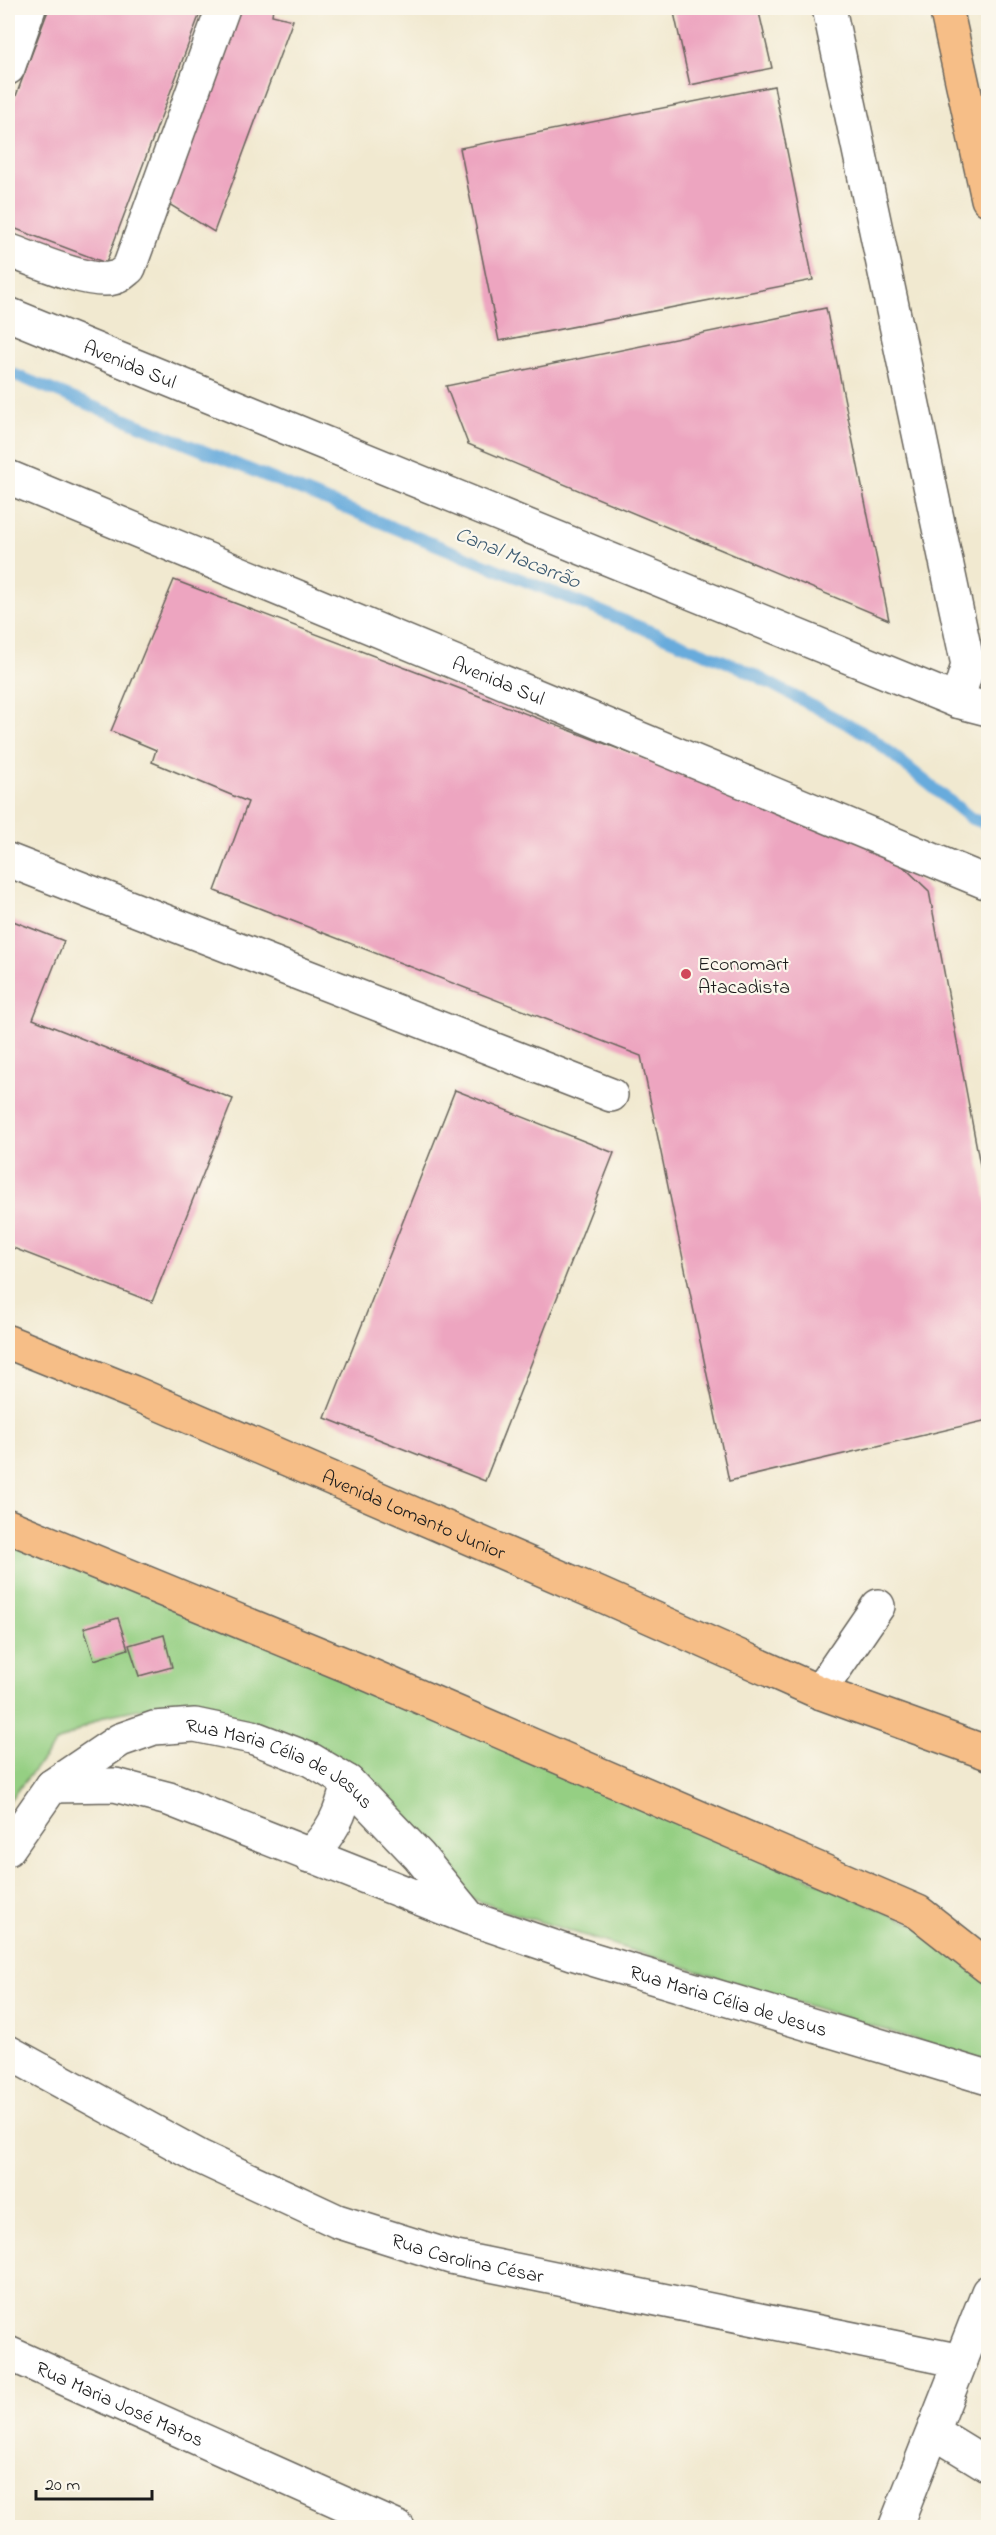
<svg xmlns="http://www.w3.org/2000/svg" width="996" height="2535" font-family="'Indie Flower',sans-serif">
	<rect width="100%" height="100%" fill="#fbf7ec"/>
	<filter id="ink" filterUnits="userSpaceOnUse"><feTurbulence type="fractalNoise" baseFrequency=".0167" numOctaves="2"/><feDisplacementMap in="SourceGraphic" scale="12" xChannelSelector="R" yChannelSelector="G"/><feConvolveMatrix kernelMatrix="1 2 1 2 8 2 1 2 1" color-interpolation-filters="sRGB"/></filter>
	<filter id="wash" filterUnits="userSpaceOnUse"><feTurbulence type="fractalNoise" baseFrequency=".008" numOctaves="4" result="noise"/><feDisplacementMap in="SourceGraphic" scale="24" xChannelSelector="R" yChannelSelector="G"/><feGaussianBlur stdDeviation="1.35" result="paint"/><feColorMatrix in="noise" values="0 0 0 0 0 0 0 0 0 0 0 0 0 0 0 0 0 1.4 0 .05"/><feComposite in="paint" operator="in"/></filter>
	<g filter="url(#wash)">
		<rect width="100%" height="100%" fill="#f1e9d0"/>
		<path fill="#95cf83" stroke="#587650" stroke-width="1.5" d="M8,1521L949,1940L988,1964V2062L506,1911L470,1898L241,1721L159,1705L105,1716L57,1742L8,1802Z"/>
		<g fill="none" stroke-linecap="round" stroke-linejoin="round">
			<path stroke="#67abdc" stroke-width="12" d="M8,372L739,667L868,735L972,819L988,824"/>
		</g>
		<g id="blocks">
			<path fill="#eda5c0" d="M49,8H202L106,263L8,226V117Z
				M232,8H273L272,15L293,20L214,232L143,188Z
				M673,8H758L772,68L690,85Z
				M774,86L813,280L499,341L460,148Z
				M826,308L889,620L468,444L446,386Z
				M174,580L887,851L929,891L988,1208V1420L729,1481L641,1056L215,891L248,802L152,762L156,750L111,731Z
				M8,919L64,941L33,1019L233,1099L152,1302L8,1246Z
				M455,1090L614,1153L485,1481L325,1418Z
				M118,1618L128,1649L94,1660L84,1628Z
				M164,1635L172,1667L139,1676L129,1645Z"/>
		</g>
	</g>
	<g filter="url(#ink)">
		<use href="#blocks" fill-opacity="0" stroke="#67645b" stroke-width="1.5"/>
		<g fill="none" stroke-linecap="round" stroke-linejoin="round">
			<defs>
				<g id="minor">
					<path d="M829,8L968,665L957,701"/>
					<path d="M8,68L29,8"/>
					<path d="M8,250C32,259 91,285 113,278C120,277 124,272 129,268L223,8"/>
					<path id="s1" d="M8,314L957,701L988,709"/>
					<path id="s2" d="M8,477L988,883"/>
					<path d="M8,860L611,1095"/>
					<path d="M819,1692L878,1606"/>
					<path id="s3" d="M52,1786L115,1785L169,1799L469,1918L572,1953L988,2078"/>
					<path id="s4" d="M8,1849L52,1786L120,1740L154,1728L195,1725L252,1737L311,1760L348,1782L419,1856L468,1916"/>
					<path d="M309,1856C333,1831 341,1815 348,1782"/>
					<path id="s5" d="M8,2052L200,2157L337,2221L451,2257L961,2361"/>
					<path id="s6" d="M8,2353L398,2528"/>
					<path d="M934,2432L988,2465"/>
					<path d="M895,2528L988,2292"/>
				</g>
				<g id="major">
					<path id="s7" d="M8,1342L132,1392L599,1594L819,1692L988,1753"/>
					<path d="M8,1526L358,1670L918,1912L988,1967"/>
				</g>
				<path id="highway" d="M946,8L988,199"/>
			</defs>
			<use href="#minor" stroke="#67645b" stroke-width="36"/>
			<use href="#major" stroke="#67645b" stroke-width="36"/>
			<use href="#highway" stroke="#67645b" stroke-width="36"/>
			<use href="#minor" stroke="#fff" stroke-width="33"/>
			<use href="#major" stroke="#f6be87" stroke-width="33"/>
			<use href="#highway" stroke="#f6be87" stroke-width="33"/>
		</g>
	</g>
	<circle fill="#d1495b" stroke="#fbf7ec" stroke-width="2" cx="686" cy="974" r="6"/>
	<g text-anchor="middle" stroke-width="4.5" stroke-linejoin="round" paint-order="stroke">
		<g font-size="20" fill="#1c1c1c" stroke="#fbf7ec">
			<text dy="7" stroke="none"><textPath href="#s1" startOffset="132">Avenida Sul</textPath></text>
			<text dy="7" stroke="none"><textPath href="#s2" startOffset="531">Avenida Sul</textPath></text>
			<text dy="7" stroke="none"><textPath href="#s7" startOffset="441">Avenida Lomanto Junior</textPath></text>
			<text dy="7" stroke="none"><textPath href="#s4" startOffset="330">Rua Maria Célia de Jesus</textPath></text>
			<text dy="7" stroke="none"><textPath href="#s3" startOffset="714">Rua Maria Célia de Jesus</textPath></text>
			<text dy="7" stroke="none"><textPath href="#s5" startOffset="506">Rua Carolina César</textPath></text>
			<text dy="7" stroke="none"><textPath href="#s6" startOffset="123">Rua Maria José Matos</textPath></text>
		</g>
		<g font-size="20" fill="#1c1c1c" stroke="#fbf7ec" text-anchor="start">
			<text x="698" y="970">Economart<tspan x="698" dy="23">Atacadista</tspan></text>
		</g>
		<g font-size="21" font-style="italic" fill="#3e5c72" stroke="#fbf7ec">
			<text transform="translate(518 557) rotate(22)" y="7">Canal Macarrão</text>
		</g>
	</g>
	<rect width="996" height="2535" fill="none" stroke="#fbf7ec" stroke-width="30"/>
	<path d="M36 2490v9h116v-9" fill="none" stroke="#1c1c1c" stroke-width="3"/>
	<text x="45" y="2490" font-size="18" fill="#1c1c1c" stroke="#fbf7ec" stroke-width="4.5" paint-order="stroke">20 m</text>
</svg>
